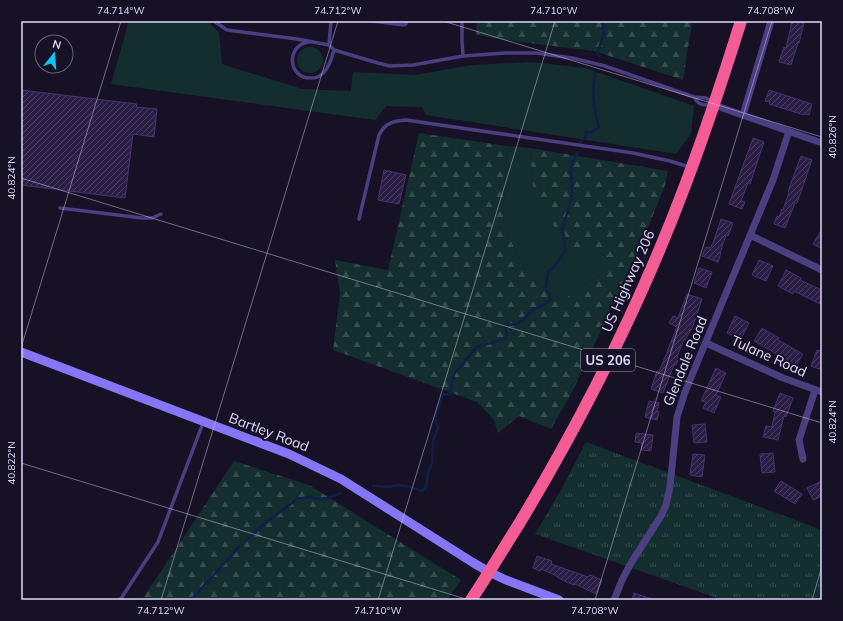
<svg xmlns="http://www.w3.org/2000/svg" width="843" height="621" font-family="Mulish,sans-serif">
	<defs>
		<pattern id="forest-firs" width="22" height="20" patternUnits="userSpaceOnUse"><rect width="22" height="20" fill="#142e2f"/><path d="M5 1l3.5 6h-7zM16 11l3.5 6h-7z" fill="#364c4e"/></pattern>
		<pattern id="park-tufts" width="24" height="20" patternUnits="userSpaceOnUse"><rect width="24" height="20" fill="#142e2f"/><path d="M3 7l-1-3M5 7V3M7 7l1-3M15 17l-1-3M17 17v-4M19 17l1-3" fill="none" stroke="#364c4e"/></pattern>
		<pattern id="building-hatch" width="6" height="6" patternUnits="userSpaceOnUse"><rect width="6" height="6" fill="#2a1e45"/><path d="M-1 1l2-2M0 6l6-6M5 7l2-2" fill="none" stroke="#493e61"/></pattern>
	</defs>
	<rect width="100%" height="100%" fill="#171126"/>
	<path fill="#142e2f" d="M129,21H207L219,32L222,64L302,89L351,91L353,72L415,75L472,65L531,62L585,68L694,106L691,134L676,154L426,115L422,107L386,106L375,120L111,84Z
		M297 60a13 13 0 1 1 26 0a13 13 0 1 1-26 0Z
		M507,146L530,148L533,189L595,249L610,260L601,274L561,301L529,277L503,225Z"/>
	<path fill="url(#forest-firs)" d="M478,21H693L692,22L683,80L594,51L503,40L475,34Z
		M419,133L507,146L503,225L529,277L561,301L601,274L610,260L595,249L568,252L533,189L530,148L668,171L665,185L636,257L571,394L551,429L519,416L498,433L494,420L477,402L333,350L340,294L335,260L388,270Z
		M234,461L309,485L461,580L447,600H142Z"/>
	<path fill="url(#park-tufts)" d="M586,442L822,530V600H723L535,534L561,490Z"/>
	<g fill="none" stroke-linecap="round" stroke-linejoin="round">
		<path stroke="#101f46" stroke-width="2.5" d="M600,56L597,54L604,33L602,21
			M580,142L586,136V132H593L599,127C593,107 592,94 595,73
			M373,486L389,487L398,485L411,487L422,491L426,487L428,473L432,463L433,441L438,428L435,418L443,394L450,395L454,374L477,347L507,338V333L505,328L508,325L518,324L532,311L550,301V295L546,289L548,272L554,267L565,251V240L562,230L572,197L571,165L578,152
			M191,600L239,547L258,529L297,499L309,497L323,500L341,493"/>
	</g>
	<path fill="url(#building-hatch)" stroke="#453270" d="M792,21L804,23L799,43H798L791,65L779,62L784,47L786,48Z
		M21,90L137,104L136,107L157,109L154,137L133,134L125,198L21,185Z
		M769,90L812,104L809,115L804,114V115L769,104L770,102L765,101Z
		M753,138L764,142L750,184L748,183L741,201L745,202L742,209L729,204Z
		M801,156L812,160L797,203H795L785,228L774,224L777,216L779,217L782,209L783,210L789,192L788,191Z
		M384,170L406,175L399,204L378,200Z
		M721,219L733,223L728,236L726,235L720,253H721L718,262L702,256L706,247L710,248L713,243Z
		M822,229V249L813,244Z
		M759,260L773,266L766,281L752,275Z
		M699,268L712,272L706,288L694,283Z
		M786,270L801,278L800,280L822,290V300L820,304L794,291L793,294L778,286Z
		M687,294L702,299L693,326L685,340L684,339L677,357L679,358L676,365H674L663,393L651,389L657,371L659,372L677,327L669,323L673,316L678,318Z
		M735,316L749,323L741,339L727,333Z
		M762,328L779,338L778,340L803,354L796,365L754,341Z
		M817,350L822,351V370L811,366Z
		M716,368L726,373L716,395L721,397L714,413L703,408L706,402L701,401Z
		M780,393L793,398L786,417L784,416L778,440L763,437L766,426L772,427L775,412L773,411Z
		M649,401L659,403L657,411L659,412L657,420L645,417Z
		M705,424L707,442L694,443L692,425Z
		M636,433L653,435L651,451L641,450L642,443L635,442Z
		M773,453L775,472L762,473L760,454Z
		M693,454L705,455L702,477L690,475Z
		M781,481L802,494L795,504L774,491Z
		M822,481V496L813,500L807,488Z
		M537,556L552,561L551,564L588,577L590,575L602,580L596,594L575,584L574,585L566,582L557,577V576L541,569L540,571L533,568Z
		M634,593L652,599V600H632Z"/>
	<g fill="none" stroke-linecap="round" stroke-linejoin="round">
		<path stroke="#493f81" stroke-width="3.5" d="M214,21L227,30L297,39L329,45L334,50L378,63L390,66L413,65L463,56L505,53H536L572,58L605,66L694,97L706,98L713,103
			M373,21L403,25L406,24L407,21
			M462,21V41L463,56
			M309,42C285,45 288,80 312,78C317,78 322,75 325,71C330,65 332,57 334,50
			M329,45L331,21
			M694,97C698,105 703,105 711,105
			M60,208L142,218H152L161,214
			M359,219L379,135C385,123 393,121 406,120L633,153L670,161L689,167
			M120,600L158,542L203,423"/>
		<path stroke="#493f81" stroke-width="7" d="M714,105L822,143
			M743,115L771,21
			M750,235L822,270
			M706,343L783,378L822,392
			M803,459L799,440L815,390
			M614,600L622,580L631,563L661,516L666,505L670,487L677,417L685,392L773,180L789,131"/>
		<path stroke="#8676f6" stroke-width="9" d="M21,352L289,454L341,479L472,562L489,572L506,580L559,600"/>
		<path stroke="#f45c95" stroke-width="12" d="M471,600C488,575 503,549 519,524C584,416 642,301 686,183C706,130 724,75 741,21"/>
	</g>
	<path fill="none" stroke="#e0d8fc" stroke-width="1" stroke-opacity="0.45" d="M443,21L822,137M21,178L822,423M21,348L121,21M21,463L469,600M161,600L338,21M378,600L555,21M595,600L772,21M812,600L822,566"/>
	<g text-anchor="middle" stroke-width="4" stroke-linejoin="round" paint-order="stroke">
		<rect fill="#171126" stroke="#a49cbc" stroke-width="1" x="581" y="349" width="54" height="22" rx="3"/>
		<g font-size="13" font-weight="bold" fill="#e0d8fc">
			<text x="608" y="365">US 206</text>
		</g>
		<g font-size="14" fill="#e0d8fc" stroke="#171126">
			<text transform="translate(628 281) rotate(-66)" y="5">US Highway 206</text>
			<text transform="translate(769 356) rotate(24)" y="5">Tulane Road</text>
			<text transform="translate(685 361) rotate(-68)" y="5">Glendale Road</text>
			<text transform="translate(269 432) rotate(21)" y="5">Bartley Road</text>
		</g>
	</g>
	<rect width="843" height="621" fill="none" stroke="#171126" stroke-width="44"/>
	<g transform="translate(54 54) rotate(17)"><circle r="19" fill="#171126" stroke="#67617c"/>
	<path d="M0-3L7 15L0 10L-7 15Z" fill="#12c2ef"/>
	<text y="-6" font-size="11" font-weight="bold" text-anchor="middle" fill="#e0d8fc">N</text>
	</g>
	<rect x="22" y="22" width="799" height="577" fill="none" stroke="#e0d8fc" stroke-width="1.5"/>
	<g font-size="10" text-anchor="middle" fill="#e0d8fc">
		<text x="121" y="14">74.714°W</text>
		<text x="338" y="14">74.712°W</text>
		<text x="554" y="14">74.710°W</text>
		<text x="771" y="14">74.708°W</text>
		<text transform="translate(832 137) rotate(-90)" y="4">40.826°N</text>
		<text transform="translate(11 178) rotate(-90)" y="4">40.824°N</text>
		<text transform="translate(832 422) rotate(-90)" y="4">40.824°N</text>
		<text transform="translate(11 463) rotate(-90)" y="4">40.822°N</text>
		<text x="161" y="614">74.712°W</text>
		<text x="378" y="614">74.710°W</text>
		<text x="595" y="614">74.708°W</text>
	</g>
</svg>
